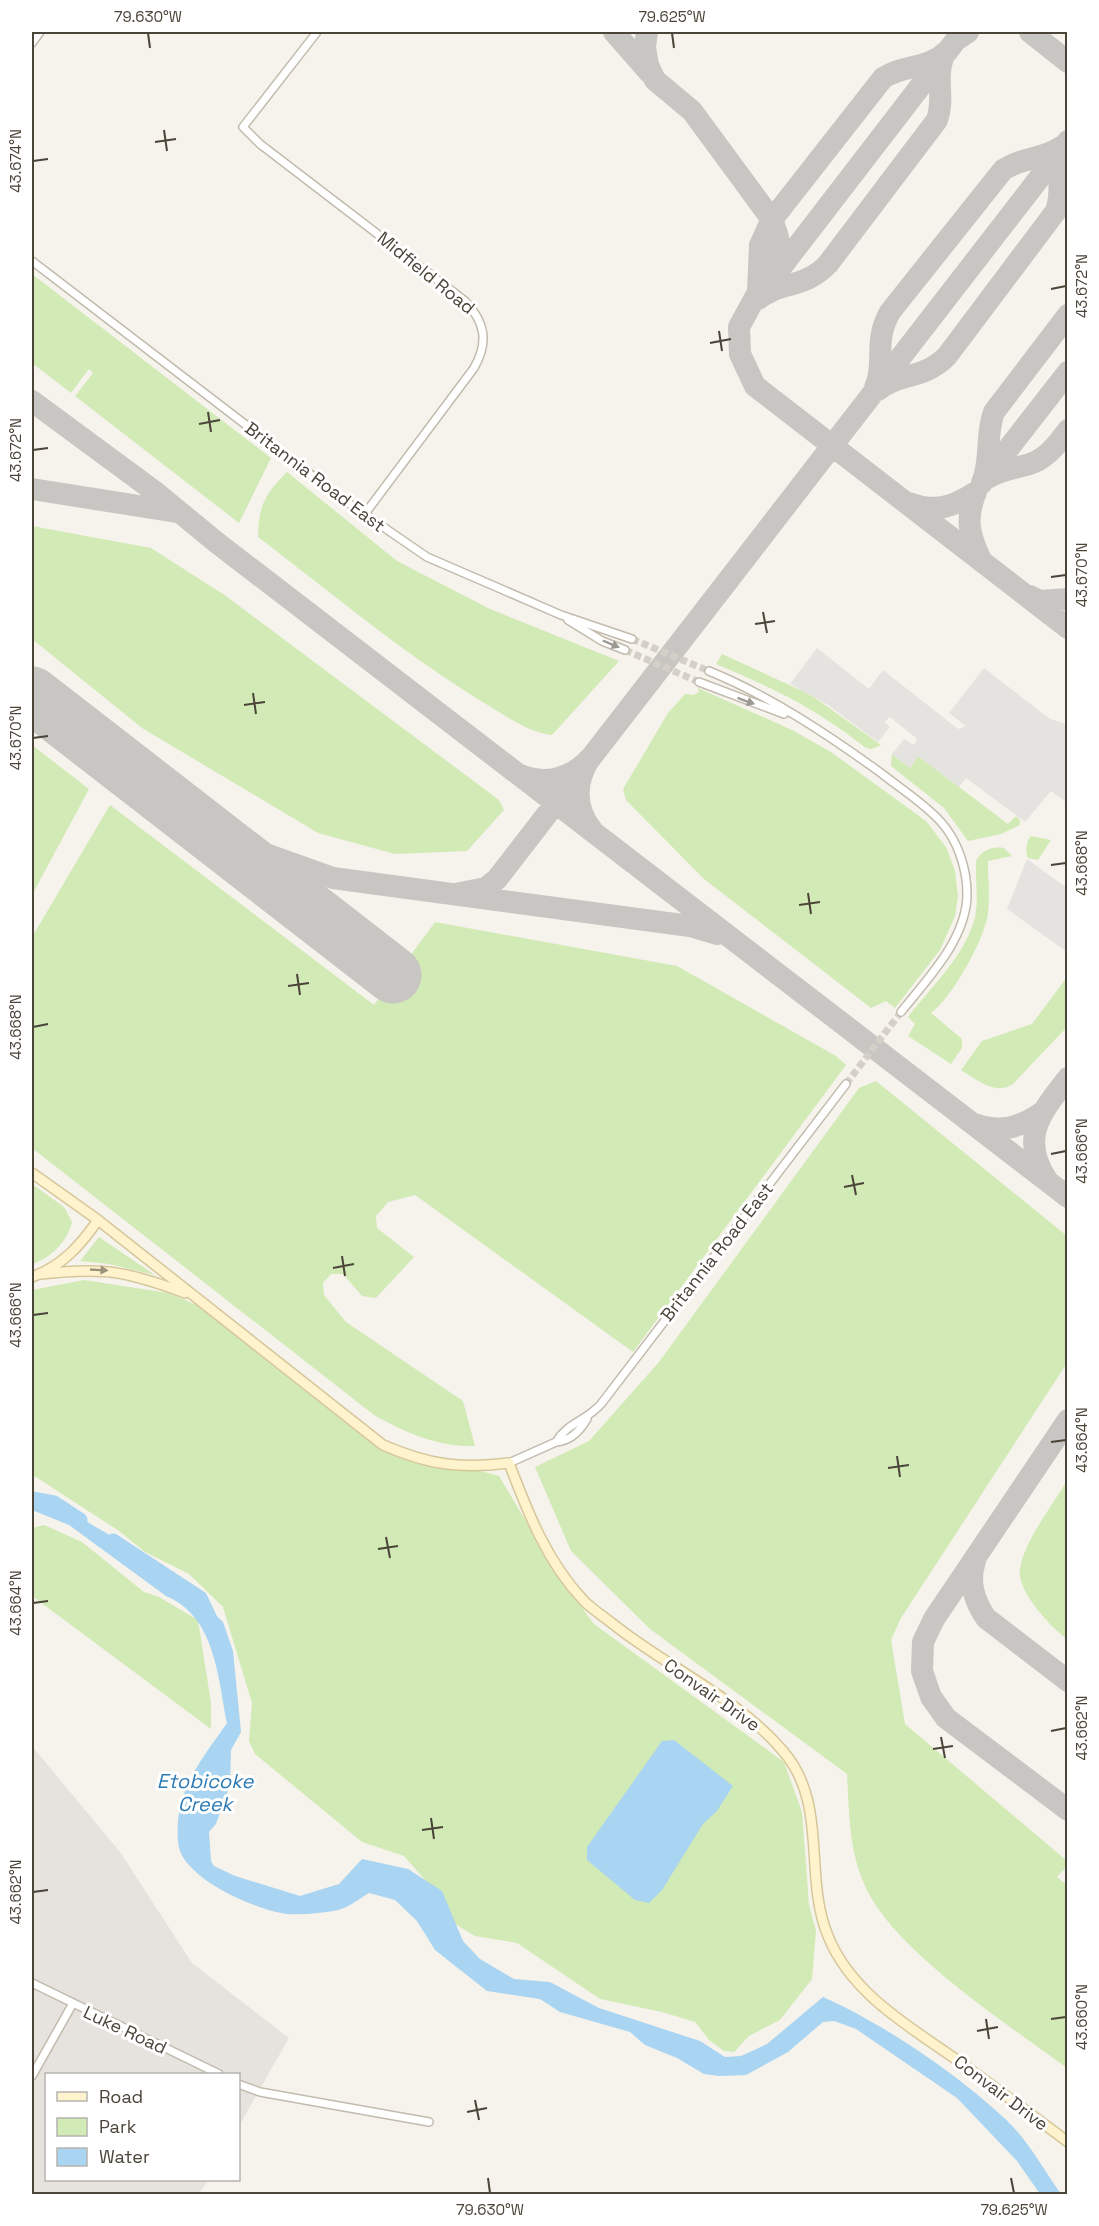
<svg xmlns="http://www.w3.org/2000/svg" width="1099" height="2226" font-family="'Space Grotesk',sans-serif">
	<rect width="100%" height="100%" fill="#f6f3ec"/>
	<path fill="#e6e2dd" d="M32,1746L120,1852L192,1963L289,2038L239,2126L238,2074H46V2180H208L199,2194H32Z"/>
	<path fill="#d2eab5" d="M32,274L271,458L239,523L75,396L93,373L89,369L71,393L32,363Z
		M287,472L397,561L490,609L619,661L552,735C529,733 506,716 486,704C405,655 333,594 258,537C259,505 264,495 287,472Z
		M32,526L151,548L226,596L499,800L504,810L467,851L395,854L318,833L142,728L32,639Z
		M722,654L811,695L881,745L872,749L866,748C815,708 775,689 716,664Z
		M698,688L792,730L831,752L926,821L946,847L955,871L958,896L955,916L940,950L895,1008L886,1001L871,1008L704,879L626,800L623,789L668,713L685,694L693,695L699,692Z
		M32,745L89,789L32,895Z
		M892,754L910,768L918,756L1008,824L1016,816L1020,820V825L1001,834L968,841L944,808L891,766Z
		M110,805L374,1005L435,922L677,966L836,1056L846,1065L633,1352L415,1195L388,1202L376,1216L377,1228L414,1257L376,1298L362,1296L343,1274H331L323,1283L324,1295L346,1322L463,1401L475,1446C438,1447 406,1433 374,1415L32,1148V937Z
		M1031,836L1051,840L1038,860L1028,858C1025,851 1026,841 1031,836Z
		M1004,848L1012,856L988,861C988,878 990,896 988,913C985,939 952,998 931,1013L962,1039V1048L951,1064L908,1036L915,1024L908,1017C930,988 966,955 975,917C979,899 975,880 976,861C982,850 992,846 1004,848Z
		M1067,977V1027L1013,1084C995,1096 976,1079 961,1070L982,1041L1032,1024Z
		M876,1081L1067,1236V1363L901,1618L891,1640L905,1724L1067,1861V1866L1057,1877L1067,1885V2068C1009,2025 894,1951 865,1886C849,1851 849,1811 847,1774L650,1629L571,1551L535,1467L589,1441L659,1362L859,1088Z
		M32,1184L64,1207L72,1222C67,1242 51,1258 32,1264Z
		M99,1237L155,1275L109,1264L80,1261Z
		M84,1280L169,1293L217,1314L379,1443L499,1476L560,1578L594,1624L784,1762L802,1812L809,1905L816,1931L812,1979L780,2020L749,2036L734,2052L724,2051L709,2040L695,2022L662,2012L600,1999L517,1943L475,1936L455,1924L440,1897L404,1856L362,1842L255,1754L249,1741L252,1703L223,1607L189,1574L145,1552L119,1531L36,1477H32V1290Z
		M1067,1480V1639C1051,1628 1016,1590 1020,1569C1024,1541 1053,1505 1067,1480Z
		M44,1525L82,1542L144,1592L159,1597L198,1620L211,1703V1729L32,1596V1528Z"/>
	<path fill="#e5e3e0" d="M817,648L869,689L883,670L958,729L966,726L949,713L984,668L1050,719L1067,724V803L1051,791L1025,822L966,778L959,787L918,756L910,768L892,754L904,739L914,745L917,739L890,717L884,722L890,727L878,742L828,705L790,684Z
		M1027,859L1067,888V952L1007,909Z"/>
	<path fill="#a9d4f2" d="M32,1496L70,1512L108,1534L152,1571L191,1592L223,1622L233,1651L241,1732L231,1750L230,1785L216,1824L209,1832L211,1861L214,1866L235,1876L300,1896L339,1884L362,1859L408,1869L442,1891L463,1941L480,1959L514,1979L550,1982L599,2008L700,2041L725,2057L741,2056L767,2044L823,1997C882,2023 956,2073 1003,2117C1027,2138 1043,2169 1061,2194H1040L1017,2161L957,2098L856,2029L834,2021L823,2022L788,2052L746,2075L719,2076L704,2074L677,2058L645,2045L630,2032L560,2012L540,1999L487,1991L435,1950L417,1921L395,1900L369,1893C360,1898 351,1906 341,1909C330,1913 298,1915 287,1914C256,1910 180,1878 178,1842C174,1791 200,1762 227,1723C218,1677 215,1616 166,1596L69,1525L32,1510Z
		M674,1740L733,1786L717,1811L703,1824L662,1890L649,1903L635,1900L587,1860V1847L662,1741Z"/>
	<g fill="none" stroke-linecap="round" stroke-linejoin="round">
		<path stroke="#a9d4f2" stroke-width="15" d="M32,1499L54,1503L80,1520
			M113,1541L200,1598L211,1621"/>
		<path stroke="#c8c6c3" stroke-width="22" d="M614,32L649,72
			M647,32L645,47L648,65L655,80L692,111L770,217C780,235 783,254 774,272
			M1030,32L1068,62
			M947,51C928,70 904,64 883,78L771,221L760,245L758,292L739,327L740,354L755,386L1068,628
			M759,296L956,40L968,32
			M758,299C781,281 804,289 828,264L937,120C945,98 935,78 943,58
			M875,388C886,361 873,342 890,312L1003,170C1021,157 1043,160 1061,147
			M878,390C901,372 923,380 947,356L1056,211C1064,189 1055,170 1063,149
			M32,401L154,491L216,542L1068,1197
			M987,476L1068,372
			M988,478C1003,467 1021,469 1037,461C1050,454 1059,442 1068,430
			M982,483C992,460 985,435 994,412L1068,315
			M32,489L177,512
			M909,503C936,513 953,507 976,492C965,518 969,535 981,560
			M1030,596L1040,601L1068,599
			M520,775C546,786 572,778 590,758C575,781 574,808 592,830
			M187,814L252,849L333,878L690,926L717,934
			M455,894L486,888L497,879L1068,141
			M975,1124C1000,1133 1019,1128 1041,1113
			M1047,1180C1019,1137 1041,1113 1068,1078
			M1068,1420L934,1619L923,1642L922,1671L931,1697L946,1718L1068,1810
			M975,1561C968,1582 974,1600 986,1618L1068,1681"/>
		<path stroke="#c8c6c3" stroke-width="57" d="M32,695L393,975"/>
		<path stroke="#d4d0c8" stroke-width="7" stroke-dasharray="7 3.5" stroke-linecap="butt" d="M632,639L709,671
			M625,650L699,682
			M846,1084L901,1012"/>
		<defs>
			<path id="street" d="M317,32L243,127L260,144L465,301C485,322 489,342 474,368L364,515
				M32,43L40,32
				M32,261L344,500L427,557L561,615L632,639
				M568,620L602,641L625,650
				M709,671C770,696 827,734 881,773C901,789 924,803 941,822C958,841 967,869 967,894C967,939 927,979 901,1012
				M699,682L784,714
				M556,1442C567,1423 586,1421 601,1404L846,1084
				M509,1463L556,1442C570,1441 580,1431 587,1419
				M32,1983L219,2074
				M32,2076L72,2005
				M238,2084L260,2092L429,2122"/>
			<path id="secondary" d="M32,1173L98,1220L383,1445C429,1465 460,1469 509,1463C528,1513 547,1562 584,1601C592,1609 603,1616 613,1624C668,1668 737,1697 783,1751C829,1804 803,1876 828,1936C852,1996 914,2029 964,2065C999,2090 1033,2116 1068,2142
				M41,1274C104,1267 126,1271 185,1293
				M32,1277C62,1266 80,1246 98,1220"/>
		</defs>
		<use href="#street" stroke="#c2bbae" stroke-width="10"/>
		<use href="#secondary" stroke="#d6c79b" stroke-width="12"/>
		<use href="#street" stroke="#fff" stroke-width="7"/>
		<use href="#secondary" stroke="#fff3cd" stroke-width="9"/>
	</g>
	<defs><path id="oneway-solid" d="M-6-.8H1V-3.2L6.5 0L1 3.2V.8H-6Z" transform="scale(1.5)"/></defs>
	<g fill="#9c9892">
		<use href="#oneway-solid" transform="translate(611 644) rotate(23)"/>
		<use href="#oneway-solid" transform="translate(746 701) rotate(20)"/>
	</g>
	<use fill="#9c937c" href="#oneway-solid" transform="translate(99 1270) rotate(3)"/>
	<path fill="none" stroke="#4b4439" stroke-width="2" d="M148,33L150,48M672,33L674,48M164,130L167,151M155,142L176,139M33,161L48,159M1051,289L1066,286M719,331L722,351M710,343L731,339M208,412L211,432M199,424L220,420M33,450L48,448M1051,577L1066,575M763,612L767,633M755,624L775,621M253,693L256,714M244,705L265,702M33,738L48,736M1051,865L1066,863M808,893L811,914M799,905L820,902M297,974L300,995M288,986L309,983M33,1027L48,1024M1051,1154L1066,1151M852,1175L856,1195M844,1187L864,1183M342,1256L345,1276M333,1268L354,1264M33,1315L48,1313M1051,1442L1066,1440M897,1456L900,1477M888,1468L909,1465M386,1537L390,1558M378,1549L398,1546M33,1603L48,1601M1051,1731L1066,1728M941,1737L945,1758M933,1749L953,1746M431,1818L434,1839M422,1830L443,1827M33,1892L48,1890M986,2019L989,2039M1051,2019L1066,2017M977,2031L998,2027M475,2100L479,2120M467,2112L487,2108M488,2178L490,2193M1011,2178L1014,2193"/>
	<g text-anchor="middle" stroke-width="6" stroke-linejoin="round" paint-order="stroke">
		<g font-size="18" fill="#4b4439" stroke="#fff">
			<text transform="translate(426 273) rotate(39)" y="6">Midfield Road</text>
			<text transform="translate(315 477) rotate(37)" y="6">Britannia Road East</text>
			<text transform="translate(717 1252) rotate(-52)" y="6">Britannia Road East</text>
			<text transform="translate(712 1695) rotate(35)" y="6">Convair Drive</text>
			<text transform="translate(125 2030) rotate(25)" y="6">Luke Road</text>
			<text transform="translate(1001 2093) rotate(37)" y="6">Convair Drive</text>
		</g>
		<g font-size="20" font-style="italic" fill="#2e7ab2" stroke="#fff">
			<text x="205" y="1788">Etobicoke<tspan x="205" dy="23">Creek</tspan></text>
		</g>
	</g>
	<rect width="1099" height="2226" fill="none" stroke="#ffffff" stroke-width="66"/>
	<rect x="45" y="2073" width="195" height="108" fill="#ffffff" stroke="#b7b4b0" stroke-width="1.5"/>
	<rect x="57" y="2092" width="30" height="9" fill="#fff3cd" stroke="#b7b4b0" stroke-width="1.5"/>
	<text x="99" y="2103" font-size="18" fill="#4b4439">Road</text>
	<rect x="57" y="2118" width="30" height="18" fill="#d2eab5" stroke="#b7b4b0" stroke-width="1.5"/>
	<text x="99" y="2133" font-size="18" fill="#4b4439">Park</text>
	<rect x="57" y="2148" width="30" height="18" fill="#a9d4f2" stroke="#b7b4b0" stroke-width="1.5"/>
	<text x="99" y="2163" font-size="18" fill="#4b4439">Water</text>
	<rect x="33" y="33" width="1033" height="2160" fill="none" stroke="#4b4439" stroke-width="2"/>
	<g font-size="15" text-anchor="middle" fill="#4b4439">
		<text x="148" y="22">79.630°W</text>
		<text x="672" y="22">79.625°W</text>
		<text transform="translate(16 161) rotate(-90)" y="5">43.674°N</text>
		<text transform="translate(1082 286) rotate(-90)" y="5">43.672°N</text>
		<text transform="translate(16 450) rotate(-90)" y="5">43.672°N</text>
		<text transform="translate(1082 575) rotate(-90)" y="5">43.670°N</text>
		<text transform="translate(16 738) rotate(-90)" y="5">43.670°N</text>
		<text transform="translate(1082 863) rotate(-90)" y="5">43.668°N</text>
		<text transform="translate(16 1027) rotate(-90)" y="5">43.668°N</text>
		<text transform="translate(1082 1151) rotate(-90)" y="5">43.666°N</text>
		<text transform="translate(16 1315) rotate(-90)" y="5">43.666°N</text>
		<text transform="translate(1082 1440) rotate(-90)" y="5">43.664°N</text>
		<text transform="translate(16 1603) rotate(-90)" y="5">43.664°N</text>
		<text transform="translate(1082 1728) rotate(-90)" y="5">43.662°N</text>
		<text transform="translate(16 1892) rotate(-90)" y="5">43.662°N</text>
		<text transform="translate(1082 2017) rotate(-90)" y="5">43.660°N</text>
		<text x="490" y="2215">79.630°W</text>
		<text x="1014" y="2215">79.625°W</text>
	</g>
</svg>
